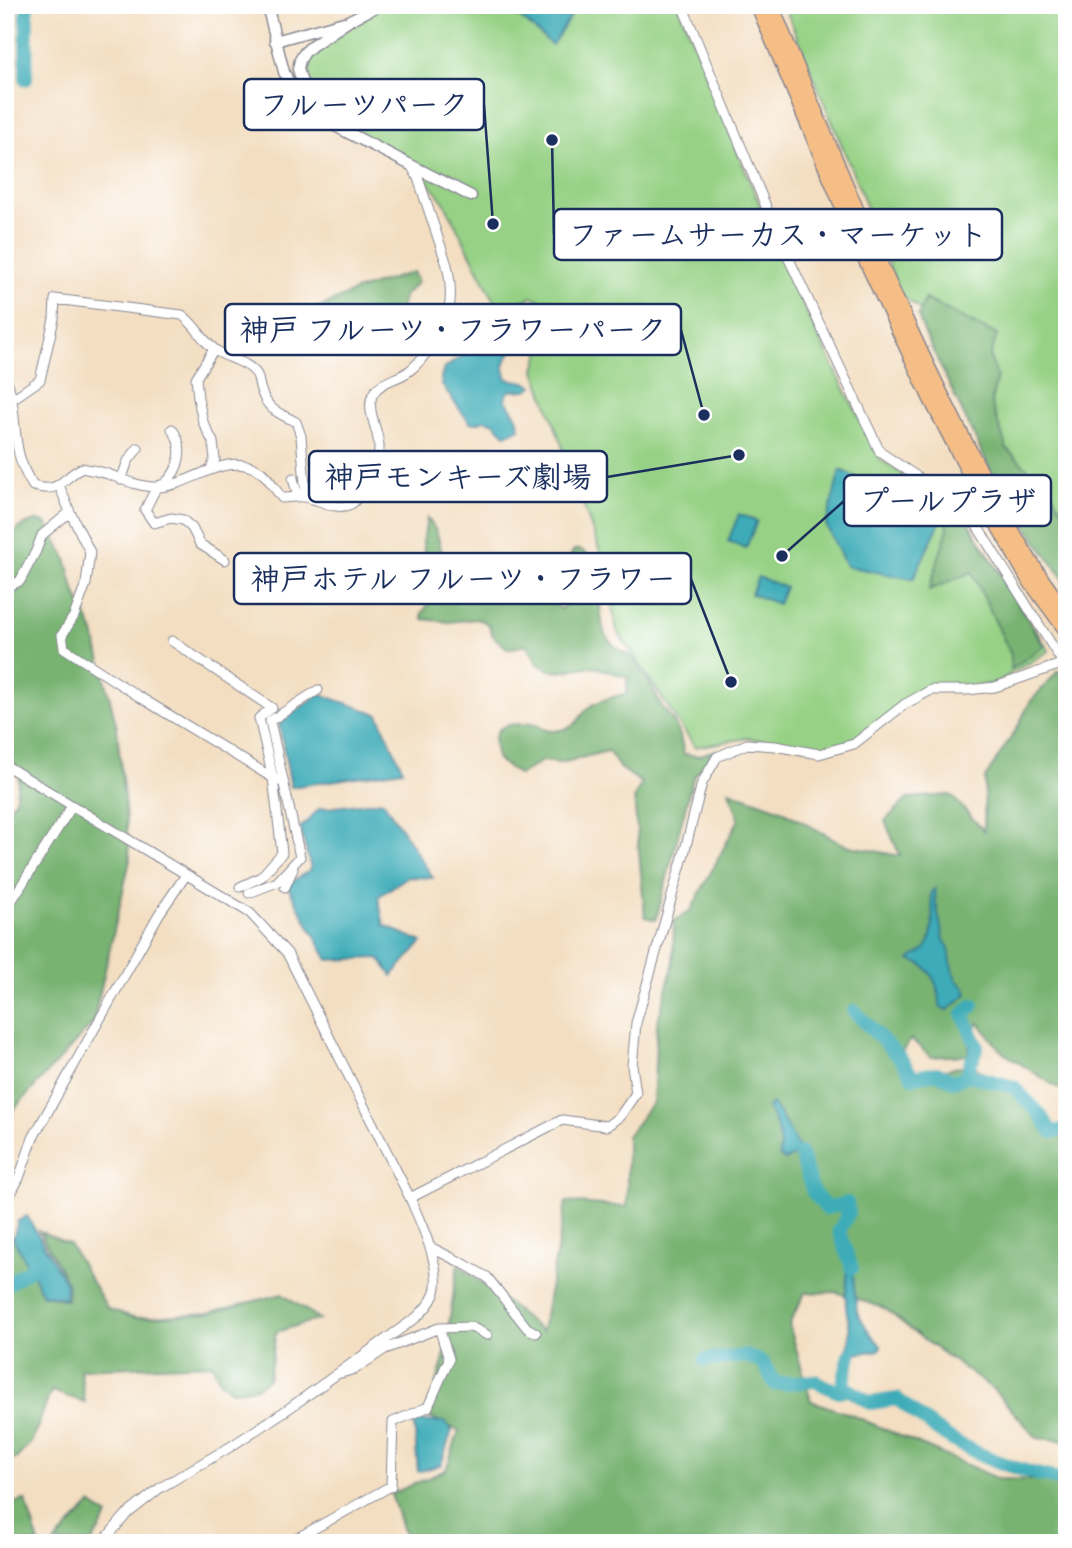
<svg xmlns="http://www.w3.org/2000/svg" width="1072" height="1548" font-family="Caveat,'Klee One',sans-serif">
	<rect width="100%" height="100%" fill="#fff"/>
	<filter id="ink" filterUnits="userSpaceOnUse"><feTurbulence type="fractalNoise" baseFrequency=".0143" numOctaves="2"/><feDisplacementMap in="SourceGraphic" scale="14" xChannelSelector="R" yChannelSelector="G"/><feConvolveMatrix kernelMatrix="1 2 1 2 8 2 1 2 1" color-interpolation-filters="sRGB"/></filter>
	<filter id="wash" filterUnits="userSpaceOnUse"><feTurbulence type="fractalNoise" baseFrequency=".00686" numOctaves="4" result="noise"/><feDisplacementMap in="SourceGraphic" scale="28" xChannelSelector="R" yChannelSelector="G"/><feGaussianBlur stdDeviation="1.57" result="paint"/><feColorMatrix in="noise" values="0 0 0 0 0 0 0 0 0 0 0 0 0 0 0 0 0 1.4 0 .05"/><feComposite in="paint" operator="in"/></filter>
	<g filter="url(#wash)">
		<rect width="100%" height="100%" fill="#f3dec1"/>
		<path fill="#96d185" stroke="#588072" stroke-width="2" d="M382,5H678L740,158L806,312L880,459L964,515L1049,651L995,683L967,688H931L851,741L821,749L748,738L695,747L617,631L604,563L535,370L551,315V305L533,297L498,308L444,202L411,160L331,120L313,105L303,69L309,53Z
			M784,5H1067V564L1033,516L948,331L900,294L861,192Z"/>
		<path fill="#78b372" stroke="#4a7168" stroke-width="2" d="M413,272L418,282L404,296L400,311L391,314L366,331L345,341L319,347L294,338L296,320L314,310L355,291Z
			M925,299L997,335L990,357L997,376L991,403L1007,449L1050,490L1067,517V584L999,488L925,334L918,316Z
			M942,500L964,515L1044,646L1011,669V655L972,572L929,590L948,528Z
			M427,518C446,536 440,581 458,592C472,601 497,593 512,596C516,597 519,600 522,600C529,601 536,594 543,596C549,597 556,605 561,609C581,595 561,566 574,550C603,544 597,618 605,634C611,648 628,652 637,663C647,675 653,692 662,706C666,713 674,720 677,728C681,736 682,746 684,754L698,756L715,750L693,778L656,920L645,917L634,797L642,783L619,767L608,751L561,763L542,761L519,775L498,760C490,737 494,724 520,724C525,724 531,723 536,725C541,727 541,728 546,730C552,732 562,730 568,728C580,724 581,712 591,706C601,699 615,697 627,693V677C616,674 601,667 589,667C569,667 562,678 541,666C533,661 534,650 526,645L508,649L493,636L489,625L483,621L477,619L449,622L423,619L422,613L430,602L423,542Z
			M36,521L46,523L66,558L74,589L94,633L117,728L130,860L93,1023L5,1119V813L15,801L19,776L5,757V553C12,534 16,526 36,521Z
			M1058,671L1067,677V1094L1001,1051L979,1023L971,1031L968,1055L931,1057L911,1039L901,1053L919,1076L971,1064L1032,1106L1067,1143V1441L1037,1438L994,1390L923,1339L884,1308L836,1292L805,1293L789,1324L811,1401L852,1415L999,1479L1067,1481V1543H407L391,1494L446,1470L459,1431L427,1416L443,1362L458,1264L542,1331L566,1202L627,1207V1136L653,1102L657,1024L673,965L674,921L691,910L739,819L729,791L779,809L845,845L900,856L885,821L908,798L951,795L984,831L985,778L1017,728L1030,702Z
			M39,1231L69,1244L108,1309L136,1318L208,1313L282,1294L319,1319L276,1332L269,1377C262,1389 245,1390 231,1391L220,1381L212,1364L80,1369L85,1402L51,1391L32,1441L17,1458L5,1463V1238L13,1236L43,1295L67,1300L68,1284Z
			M25,1500L39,1543H5V1505Z
			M91,1504L108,1516L91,1543H54Z"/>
		<path fill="#3cacb8" stroke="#2c6e8b" stroke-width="2" d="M506,5H578L552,45Z
			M531,313C530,336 504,353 504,368C504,369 507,378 507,379L525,382L533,386L527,390L509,391L505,399L517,417L520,428L506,435L493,422L483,420L478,423H470L442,385L441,377L444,369L506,323Z
			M840,470L942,518L913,579L846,566L826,525Z
			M739,514L757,521L746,548L728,541Z
			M758,577L785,587L778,604L751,594Z
			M319,694L378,714L403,770L291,787L279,724Z
			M383,801L433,878L407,877L378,897L384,925L422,942L392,976L379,958L328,960L287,885L311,869L300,828L319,809Z
			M935,889L936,903L943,938L949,948L952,969L957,981L965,988L967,994L948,1010L940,1007C941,994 935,978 926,968C922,964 915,962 910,960C914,955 918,955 923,951C937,940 932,907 931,892Z
			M772,1104C783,1119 793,1135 800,1153L785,1160L779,1156C782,1139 777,1121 767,1108Z
			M27,1216L66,1284L65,1298L43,1294L13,1238L18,1221Z
			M848,1266L852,1268L857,1312L869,1332L881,1346L879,1350L850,1355L846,1352C854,1331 848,1326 846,1307C845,1294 847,1280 848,1266Z
			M414,1421L445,1422L452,1430L441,1465L418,1472Z"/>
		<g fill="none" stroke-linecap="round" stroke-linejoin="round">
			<path stroke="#3cacb8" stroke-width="14" d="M26,79L27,5
				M854,1011L901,1059L913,1077L937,1073L953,1081L969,1075L1014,1087L1039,1113L1052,1132L1067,1129
				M969,1075C967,1060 977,1058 977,1046L963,1014L973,1005
				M800,1153L813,1192L826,1208L847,1203L849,1212L839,1231L852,1268
				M5,1286L30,1269
				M705,1360L747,1356L763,1363L775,1384L815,1381L836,1391L850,1390L870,1403L897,1399C917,1415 937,1432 959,1444C992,1461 1030,1475 1067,1480
				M841,1391L850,1355"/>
		</g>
	</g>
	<g filter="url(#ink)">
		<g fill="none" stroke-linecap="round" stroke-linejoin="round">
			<defs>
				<path id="minor" d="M682,5L780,240L880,452L967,510L1063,663
					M5,375C21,413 7,447 33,486C61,494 60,479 82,468C90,470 99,471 108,474C124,480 142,488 160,487C192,485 225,451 258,470C268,475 275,490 282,498C289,498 297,496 304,497C318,498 336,512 351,504C362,497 380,460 379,447C379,430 365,410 373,394C380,381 397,380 409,371C425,359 444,328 449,308C452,294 450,279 447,265L418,178L411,165
					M11,400L40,380L54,319L55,299L182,315C197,325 203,344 220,353C231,359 250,363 257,375C259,379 259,386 261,390C267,410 279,413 296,422L301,436L306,497
					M172,429C185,446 181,470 164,484C162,485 160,485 159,486C153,491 149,503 145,510L154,523L171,518L183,520L192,528L200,544L225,560
					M211,469L215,459L213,442L203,422L198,398L196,378L214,349
					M293,478L298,497
					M121,480L128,461L138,448
					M59,485L70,512L90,552L86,584L74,616L62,635L64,648L138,696L273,778L282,782
					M5,588L20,581L36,551L42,535L70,512
					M172,641L272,708L259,718L273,778L282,853L261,877L240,887
					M5,765L250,913L287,953L410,1198L562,1120L607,1126L620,1116L636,1093L632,1066L636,1023L685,850L702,783L717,757L747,744L775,746L819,754L854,744L905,704L931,690H967L995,687L1067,662
					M285,887L293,869
					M249,893L277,882L300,857L270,721L318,690
					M5,911L72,806
					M5,1205L19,1178L33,1138L159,914L186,875
					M430,1247L464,1264L487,1277L527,1328L536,1333
					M439,1328L471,1327L487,1335
					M301,1536L391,1486L393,1422L428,1407L449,1359L439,1328L385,1349L355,1369L341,1373
					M102,1543L126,1515L160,1488L230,1447L288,1409L417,1317C424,1310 430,1304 434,1295C444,1271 420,1221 410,1198
					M286,1543L301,1536L305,1543"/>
				<path id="tertiary" d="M267,5L284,72L290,85L305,106L331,124L471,196
					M275,41L344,22
					M330,117L309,98L305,92L298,69L300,60L305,52L313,45L350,20L380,5"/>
				<path id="primary" d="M758,5L857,241L930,397L978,490L1028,578L1067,631
					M771,5C832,154 893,303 967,446C997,503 1026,563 1067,614"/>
			</defs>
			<use href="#minor" stroke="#878690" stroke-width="11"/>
			<use href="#tertiary" stroke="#878690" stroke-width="13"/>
			<use href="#primary" stroke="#878690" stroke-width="17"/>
			<use href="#minor" stroke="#fff" stroke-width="9"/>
			<use href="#tertiary" stroke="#fff" stroke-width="10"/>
			<use href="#primary" stroke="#f6be87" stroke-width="14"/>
		</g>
	</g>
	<path fill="none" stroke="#1b2f5e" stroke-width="2.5" d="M493 224L484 105M552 140L554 234M704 415L681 330M739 455L607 477M782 556L844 501M731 682L691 579"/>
	<g fill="#1b2f5e" stroke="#fff" stroke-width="2.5">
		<circle cx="493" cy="224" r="7"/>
		<circle cx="552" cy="140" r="7"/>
		<circle cx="704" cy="415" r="7"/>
		<circle cx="739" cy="455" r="7"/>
		<circle cx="782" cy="556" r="7"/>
		<circle cx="731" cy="682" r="7"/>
	</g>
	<g fill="#fff" stroke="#1b2f5e" stroke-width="2.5">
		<rect x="244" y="79" width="240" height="51" rx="7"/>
		<rect x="554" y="209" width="448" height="51" rx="7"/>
		<rect x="225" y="304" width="456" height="51" rx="7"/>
		<rect x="309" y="451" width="298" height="51" rx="7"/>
		<rect x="844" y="475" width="207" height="51" rx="7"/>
		<rect x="234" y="553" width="457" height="51" rx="7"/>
	</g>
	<g font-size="30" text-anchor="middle" font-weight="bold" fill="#1b2f5e">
		<text x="364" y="115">フルーツパーク</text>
		<text x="778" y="245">ファームサーカス・マーケット</text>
		<text x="453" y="340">神戸 フルーツ・フラワーパーク</text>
		<text x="458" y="487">神戸モンキーズ劇場</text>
		<text x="948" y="511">プールプラザ</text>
		<text x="463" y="589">神戸ホテル フルーツ・フラワー</text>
	</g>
	<rect width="1072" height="1548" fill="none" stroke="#fff" stroke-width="28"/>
</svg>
